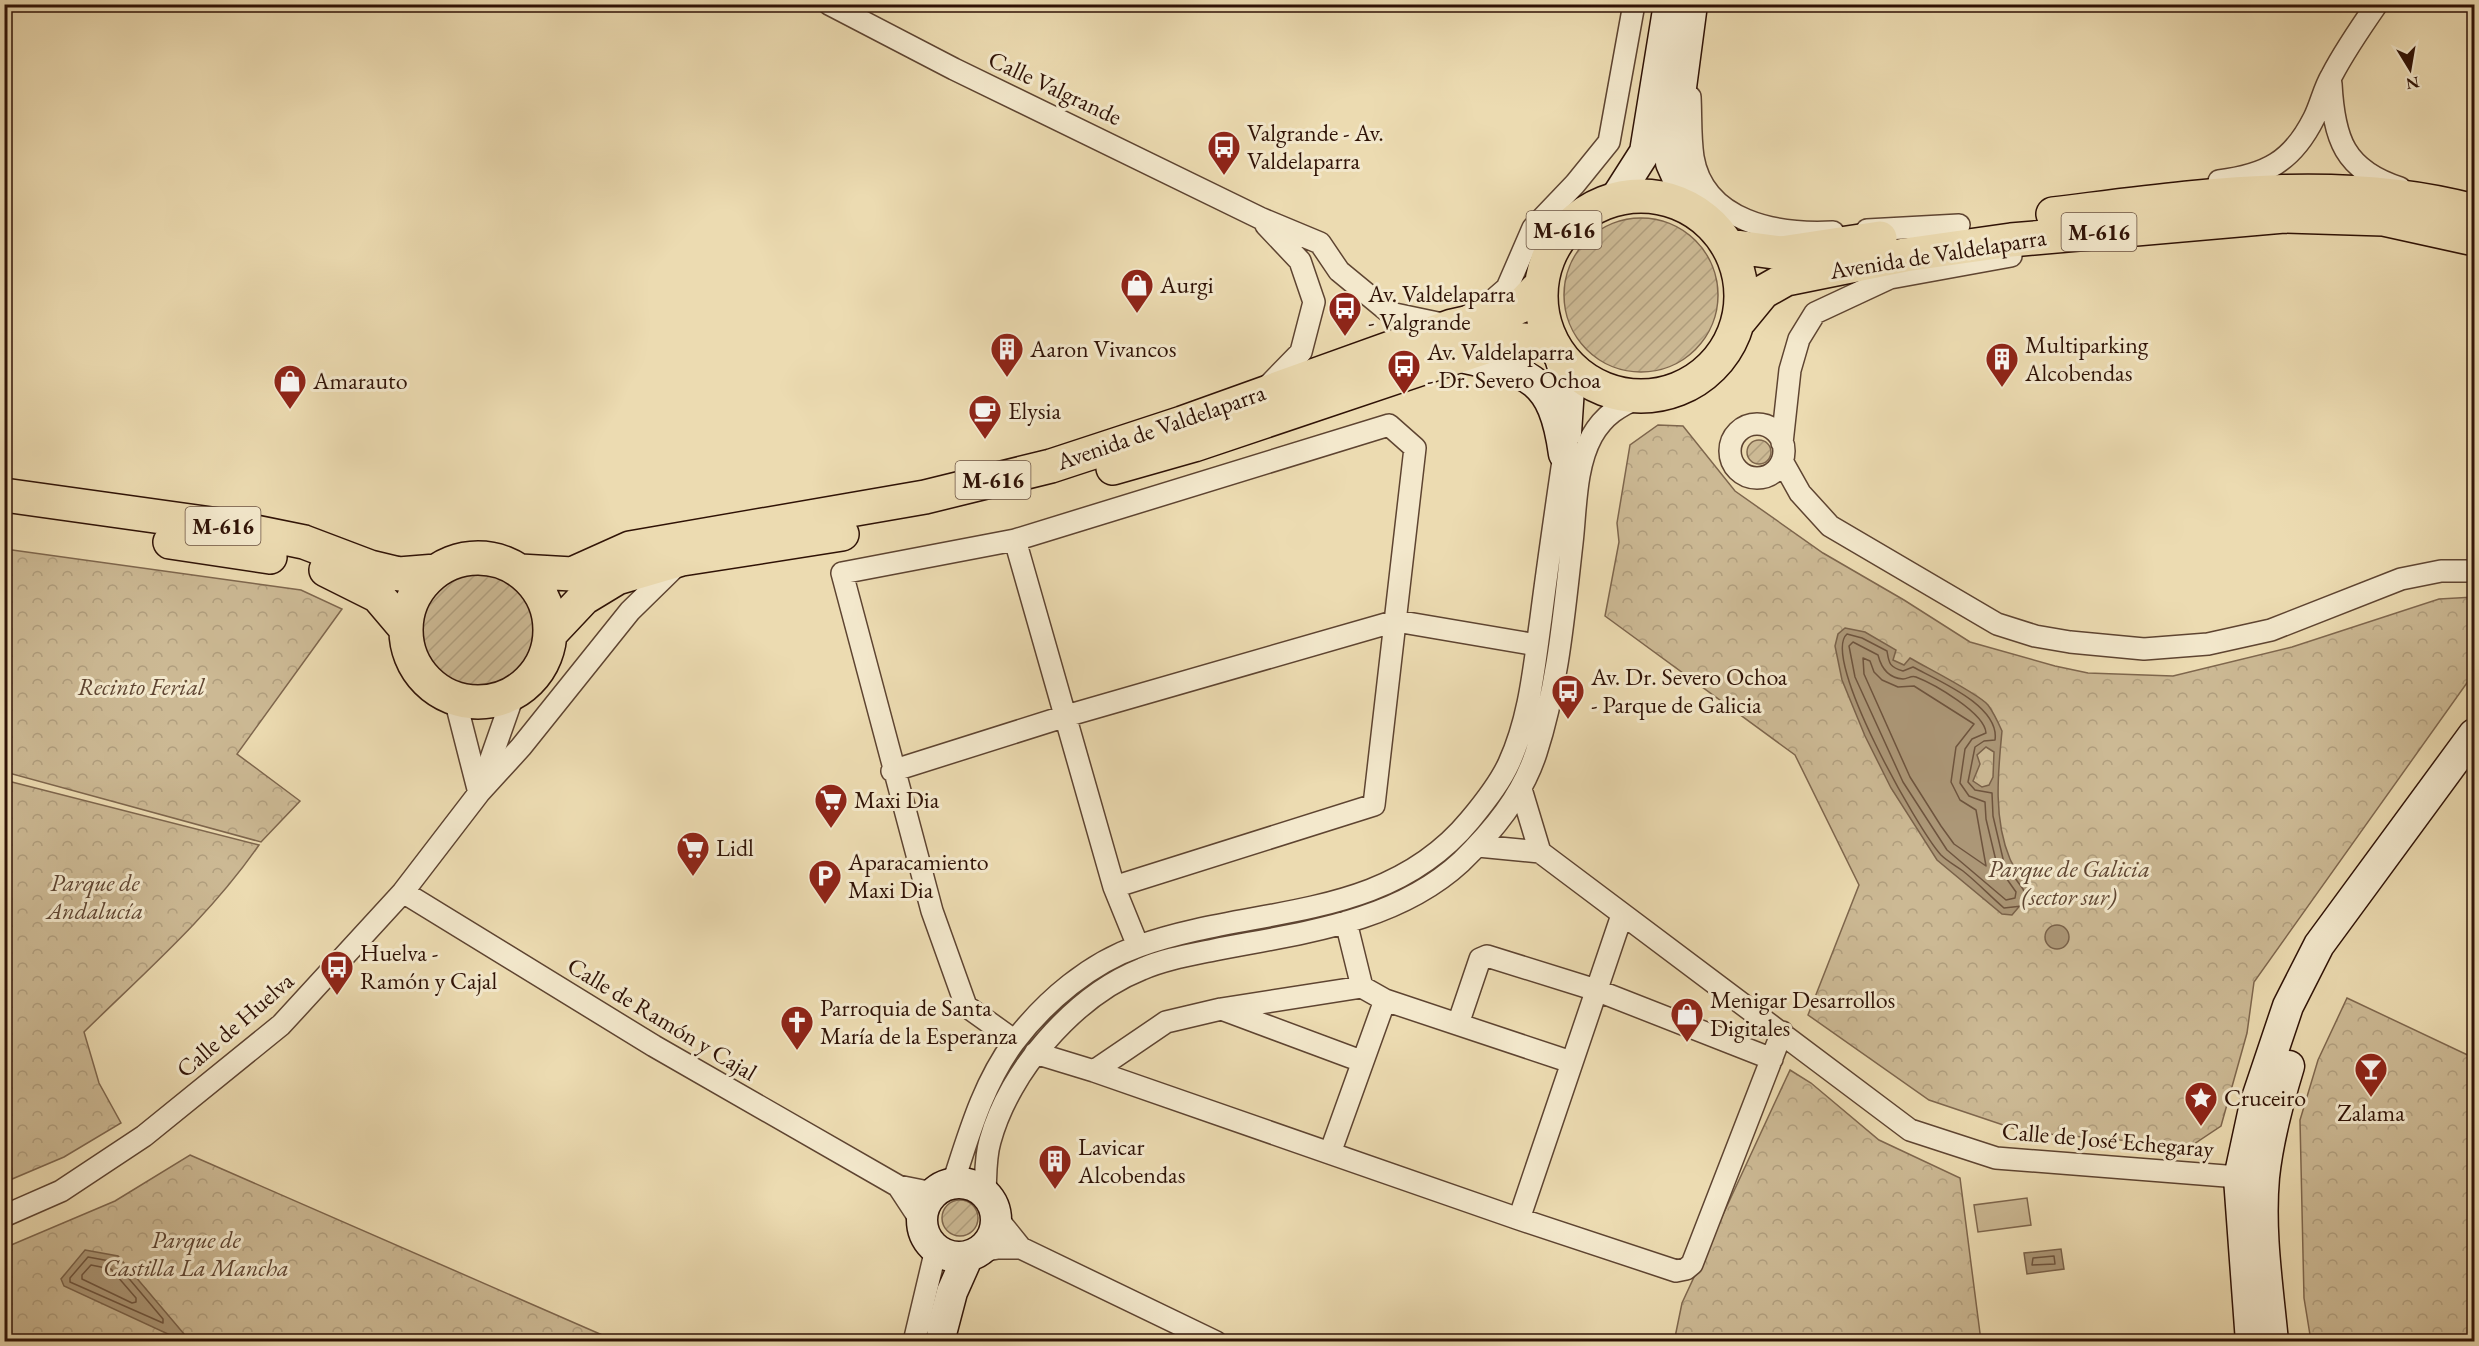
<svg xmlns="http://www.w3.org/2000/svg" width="2479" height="1346" font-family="'EB Garamond',serif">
	<defs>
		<pattern id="park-crowns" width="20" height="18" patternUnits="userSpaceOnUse" patternTransform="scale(1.5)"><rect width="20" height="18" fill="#ccb994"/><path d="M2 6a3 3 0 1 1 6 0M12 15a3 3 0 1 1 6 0" fill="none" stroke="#b09e7e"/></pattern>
		<pattern id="garden-furrows" width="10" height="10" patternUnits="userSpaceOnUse" patternTransform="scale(1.5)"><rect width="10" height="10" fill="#ccb994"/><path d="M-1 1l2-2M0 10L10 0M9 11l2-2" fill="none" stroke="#b09e7e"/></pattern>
	</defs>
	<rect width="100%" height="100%" fill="#ecdbb1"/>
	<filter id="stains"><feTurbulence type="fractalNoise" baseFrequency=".00333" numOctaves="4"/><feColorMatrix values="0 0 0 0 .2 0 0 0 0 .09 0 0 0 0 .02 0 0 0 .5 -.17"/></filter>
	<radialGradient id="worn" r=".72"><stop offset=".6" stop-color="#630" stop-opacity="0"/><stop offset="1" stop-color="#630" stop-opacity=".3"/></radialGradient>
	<path fill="#ccb994" stroke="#7e664d" stroke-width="1.5" d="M2027,1198L2031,1225L1978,1232L1974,1205Z"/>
	<path fill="url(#park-crowns)" stroke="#7e664d" stroke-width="1.5" d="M1658,425L1683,426L1735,491L1823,553L1904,600L1970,642L2055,666L2088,673L2173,676L2292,647L2439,599L2474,597V673L2254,982L2247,1033L2221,1126L2191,1146L2024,1132L1929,1100L1808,1015L1859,885L1795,755L1605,616L1619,542L1617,523L1630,445Z
		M5,549L301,590L342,609L237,754L300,801L261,842L5,772Z
		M4,780L259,845C210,916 145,972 84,1032L99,1083L121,1123L64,1157L5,1182Z
		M2347,998L2474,1058V1341H2311L2304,1298L2300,1120L2318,1060Z
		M1790,1070L1811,1083L1879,1140L1960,1178L1981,1341L1674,1342L1682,1303Z
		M190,1155L616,1341H5L4,1248L115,1201Z"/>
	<path fill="url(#garden-furrows)" stroke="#7e664d" stroke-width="1.5" d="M1564 295a77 77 0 1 1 154 0a77 77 0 1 1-154 0Z
		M1747 452a12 12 0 1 1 24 0a12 12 0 1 1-24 0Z
		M413 630a65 65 0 1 1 130 0a65 65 0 1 1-130 0Z
		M942 1218a18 18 0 1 1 36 0a18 18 0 1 1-36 0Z"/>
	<path fill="#ac9777" stroke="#7a624a" stroke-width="1.5" fill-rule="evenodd" d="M1845,628L1865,632L1896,650L1893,660L1904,665L1910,658C1925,667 1979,694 1988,705C1994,713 1998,722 2002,731C1998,772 1993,819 2010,859C2015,872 2030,880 2029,895L2012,915L2002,914L1937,860L1891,788L1865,736L1842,680L1835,646L1838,634ZM1986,747L1994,752L1993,777L1989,785L1982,787L1973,781L1980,764L1977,755Z
		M2045 937a12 12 0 1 1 24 0a12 12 0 1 1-24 0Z
		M2061,1249L2064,1269L2027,1274L2024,1253Z
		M85,1250L118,1256L190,1341H183L64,1286L61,1279Z"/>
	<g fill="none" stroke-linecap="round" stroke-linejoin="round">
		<path stroke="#6e543e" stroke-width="1.5" d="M1847,634L1862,638L1887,651C1889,663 1889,667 1903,671L1913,667C1939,681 2000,706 1995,740L1984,741L1975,747L1968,782L1975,790L1992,793L1993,816L2004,863L2023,889L2027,900L2022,906L2004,908C1990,896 1978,883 1963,871C1956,866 1947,861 1941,855C1918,830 1820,657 1847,634Z
			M1853,642L1878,655C1881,667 1888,678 1903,679C1908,679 1911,675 1916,677C1934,684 1985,713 1986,733L1972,739L1965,749L1960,783L1969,796L1985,802L1986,819L1997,865L2016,892L2015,898L2006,900L1947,850L1903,782L1855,677L1849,646Z
			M1863,658L1870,661L1874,672L1882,680L1898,687L1914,686L1974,724L1956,747L1951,782L1960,800L1976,810L1986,866L1954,844L1941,826L1910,777L1864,674Z
			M2054,1256L2055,1264L2032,1265L2033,1258Z
			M88,1257L115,1262L163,1319V1323L70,1282V1278Z
			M91,1265L111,1269L136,1298V1302L132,1303L82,1279V1275Z"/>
		<defs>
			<path id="street" d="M829,4L954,69L1260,218L1320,243L1339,271L1390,313L1452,326L1492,301L1507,288L1533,228L1575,184L1609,142L1634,4
				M2331,84C2334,139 2344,170 2400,188
				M1690,97C1691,116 1690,137 1693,157C1704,222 1777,235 1833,232
				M2219,181C2266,175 2292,162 2314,118C2321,104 2324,88 2332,75C2345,50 2361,27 2377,4
				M1266,225L1300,261L1314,302L1301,352L1267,387
				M1867,230L1959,225
				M1730 451a27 27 0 1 1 54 0a27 27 0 1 1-54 0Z
				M1782,443L1790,370L1799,339L1815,313L1890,278L2011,256
				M1782,461L1800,493L1830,526L1997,624L2035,636L2070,642L2144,649L2208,644L2271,630L2401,579L2441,571H2474
				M1015,540L1114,887L1138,946
				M455,699L479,793
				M892,771L1066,716L1396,621L1537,645
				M482,784L514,693
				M1521,789L1540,852
				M1478,846L1540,852
				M1540,852L1910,1130L1996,1158L2251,1178
				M403,892L654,1046L898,1186L933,1193
				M1346,922L1362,987
				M1224,1010L1361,1061
				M1458,1024L1480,959L1487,956L1596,990L1772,1059
				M1015,1041L966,1006L932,911L842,573L1015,540L1389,425L1415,448L1374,805L1114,887
				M1035,1053L1094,1071L1519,1219L1676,1271L1686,1269L1692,1264L1782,1032
				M1094,1071L1166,1022L1221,1009L1362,987L1385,1000L1571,1062
				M1330,1153L1385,1000
				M953,1183C969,1134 983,1084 1014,1042C1046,1000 1090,963 1139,946C1254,905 1385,923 1470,820C1485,802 1500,783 1509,763C1530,717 1534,667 1541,618C1548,563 1556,509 1564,454
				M898,1186L921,1221
				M985,1193C986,1176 985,1158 990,1141C1000,1105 1021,1069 1046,1041C1072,1011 1104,984 1142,969C1165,959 1190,955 1214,950C1300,933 1395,923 1461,862C1493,831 1522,796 1536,753C1558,686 1564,613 1572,543C1576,508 1575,467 1592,436C1604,415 1619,406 1640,397
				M4,1216L61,1191L144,1136L281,1025L403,892L479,793L521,747L630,611L678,564
				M996,1217L1021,1248
				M1519,1219L1622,915
				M976,1252L998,1248H1021L1216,1342
				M914,1342L936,1249"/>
			<path id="secondary" d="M1615,199L1645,152L1669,4
				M1691,208L1671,163L1692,4
				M1559,354L1569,388L1566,433
				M1456,356C1527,372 1553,374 1564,454
				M922 1220a37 37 0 1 1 74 0a37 37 0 1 1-74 0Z
				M942,1330L952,1292L968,1256
				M2251,1342L2239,1178L2255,1104L2288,1006L2319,945L2474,734
				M2273,1342C2268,1288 2259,1232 2264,1177C2268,1139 2278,1102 2289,1066"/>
			<path id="highway" d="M1541 296a100 100 0 1 1 200 0a100 100 0 1 1-200 0Z
				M2053,214C2193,197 2336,174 2474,211
				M1729,246L1781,253L1880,238
				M1740,320L1763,292L1786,279L1905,255L2011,240L2284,216L2383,219L2474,239
				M1113,468L1194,445L1509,339L1540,341L1554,346
				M4,495L226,526L304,542L370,567L399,574L436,571
				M170,542L270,557
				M406 630a72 72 0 1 1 144 0a72 72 0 1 1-144 0Z
				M326,570L378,596L406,629
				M520,571L572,574L630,548L925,497L1051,466L1182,423L1452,326L1501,315L1521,306L1541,285
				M551,633L584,598L617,578L682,559L842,534"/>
		</defs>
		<use href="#street" stroke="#5e4431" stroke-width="24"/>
		<use href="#secondary" stroke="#2f1206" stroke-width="33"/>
		<use href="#highway" stroke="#2f1206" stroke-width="36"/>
		<use href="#street" stroke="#f3e8cc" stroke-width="21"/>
		<use href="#secondary" stroke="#f3e8cc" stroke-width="30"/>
		<use href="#highway" stroke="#ecdbb1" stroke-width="33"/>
	</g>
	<defs>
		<symbol id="bus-pin" viewBox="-11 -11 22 30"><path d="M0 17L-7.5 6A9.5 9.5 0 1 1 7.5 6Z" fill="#8f2418" stroke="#f3e8cc"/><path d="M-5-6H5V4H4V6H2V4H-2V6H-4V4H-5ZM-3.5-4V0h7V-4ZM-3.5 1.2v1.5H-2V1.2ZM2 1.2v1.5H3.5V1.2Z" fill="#fff"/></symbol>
		<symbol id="shop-pin" viewBox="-11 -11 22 30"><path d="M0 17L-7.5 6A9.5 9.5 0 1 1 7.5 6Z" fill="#8f2418" stroke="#f3e8cc"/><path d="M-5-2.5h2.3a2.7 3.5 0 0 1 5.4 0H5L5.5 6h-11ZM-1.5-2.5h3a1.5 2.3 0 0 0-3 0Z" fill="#fff"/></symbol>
		<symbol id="building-pin" viewBox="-11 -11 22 30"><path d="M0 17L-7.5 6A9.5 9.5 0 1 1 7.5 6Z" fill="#8f2418" stroke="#f3e8cc"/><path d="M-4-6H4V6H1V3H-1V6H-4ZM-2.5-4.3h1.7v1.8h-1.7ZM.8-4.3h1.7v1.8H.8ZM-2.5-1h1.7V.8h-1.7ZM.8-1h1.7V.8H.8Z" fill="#fff"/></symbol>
		<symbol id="cafe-pin" viewBox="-11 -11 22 30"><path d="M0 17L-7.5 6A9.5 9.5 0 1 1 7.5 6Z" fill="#8f2418" stroke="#f3e8cc"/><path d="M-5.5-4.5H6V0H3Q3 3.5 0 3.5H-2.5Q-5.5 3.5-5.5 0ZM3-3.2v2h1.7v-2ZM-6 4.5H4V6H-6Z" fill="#fff"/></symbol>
		<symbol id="supermarket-pin" viewBox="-11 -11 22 30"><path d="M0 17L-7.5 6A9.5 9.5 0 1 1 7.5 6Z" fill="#8f2418" stroke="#f3e8cc"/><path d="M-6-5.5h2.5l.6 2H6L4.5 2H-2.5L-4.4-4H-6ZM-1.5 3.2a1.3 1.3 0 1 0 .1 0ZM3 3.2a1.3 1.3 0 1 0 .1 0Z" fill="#fff"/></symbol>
		<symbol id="parking-pin" viewBox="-11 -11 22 30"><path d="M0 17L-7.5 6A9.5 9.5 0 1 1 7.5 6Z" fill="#8f2418" stroke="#f3e8cc"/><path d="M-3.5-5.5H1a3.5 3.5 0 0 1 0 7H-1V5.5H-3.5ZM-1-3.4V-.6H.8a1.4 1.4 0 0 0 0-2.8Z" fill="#fff"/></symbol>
		<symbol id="church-pin" viewBox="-11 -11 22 30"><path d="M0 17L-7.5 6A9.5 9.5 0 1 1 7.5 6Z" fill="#8f2418" stroke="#f3e8cc"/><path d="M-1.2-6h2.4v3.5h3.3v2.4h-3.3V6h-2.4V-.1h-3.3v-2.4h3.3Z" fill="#fff"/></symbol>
		<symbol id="bar-pin" viewBox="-11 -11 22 30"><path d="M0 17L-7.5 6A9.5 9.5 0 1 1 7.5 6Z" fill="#8f2418" stroke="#f3e8cc"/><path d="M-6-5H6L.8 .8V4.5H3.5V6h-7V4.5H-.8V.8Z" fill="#fff"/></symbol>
		<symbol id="sight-pin" viewBox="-11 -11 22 30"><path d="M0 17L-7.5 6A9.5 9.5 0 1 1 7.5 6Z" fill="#8f2418" stroke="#f3e8cc"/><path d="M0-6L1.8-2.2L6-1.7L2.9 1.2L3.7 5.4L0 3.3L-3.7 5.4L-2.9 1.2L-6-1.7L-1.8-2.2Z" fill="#fff"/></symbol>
	</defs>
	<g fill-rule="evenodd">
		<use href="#bus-pin" x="1205" y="128" width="38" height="52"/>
		<use href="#shop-pin" x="1118" y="266" width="38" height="52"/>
		<use href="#bus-pin" x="1326" y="289" width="38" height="52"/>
		<use href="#building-pin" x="988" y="330" width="38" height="52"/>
		<use href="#building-pin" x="1983" y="340" width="38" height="52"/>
		<use href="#bus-pin" x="1385" y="347" width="38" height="52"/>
		<use href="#shop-pin" x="271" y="362" width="38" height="52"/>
		<use href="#cafe-pin" x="966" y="392" width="38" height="52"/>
		<use href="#bus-pin" x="1549" y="672" width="38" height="52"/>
		<use href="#supermarket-pin" x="812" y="781" width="38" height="52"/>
		<use href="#supermarket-pin" x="674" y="829" width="38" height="52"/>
		<use href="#parking-pin" x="806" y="857" width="38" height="52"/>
		<use href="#bus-pin" x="318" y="948" width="38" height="52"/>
		<use href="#shop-pin" x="1668" y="995" width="38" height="52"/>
		<use href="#church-pin" x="778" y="1003" width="38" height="52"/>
		<use href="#bar-pin" x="2352" y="1050" width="38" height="52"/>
		<use href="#sight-pin" x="2182" y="1079" width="38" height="52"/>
		<use href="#building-pin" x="1036" y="1142" width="38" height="52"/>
	</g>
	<g text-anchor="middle" stroke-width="6" stroke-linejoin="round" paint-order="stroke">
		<g fill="#f3e8cc" stroke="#6a5241" stroke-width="1.5">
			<rect x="1526.5" y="211" width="75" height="38" rx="4.5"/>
			<rect x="2061.5" y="213" width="75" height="38" rx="4.5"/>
			<rect x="955.5" y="461" width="75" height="38" rx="4.5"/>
			<rect x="185.5" y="507" width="75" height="38" rx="4.5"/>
		</g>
		<g font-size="22" font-weight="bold" fill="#2f1206">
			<text x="1564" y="238">M-616</text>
			<text x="2099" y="240">M-616</text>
			<text x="993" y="488">M-616</text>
			<text x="223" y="534">M-616</text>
		</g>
		<g font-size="24" fill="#2f1206" stroke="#f3e8cc">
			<text transform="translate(1055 88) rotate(25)" y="8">Calle Valgrande</text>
			<text transform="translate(1938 254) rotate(-9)" y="8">Avenida de Valdelaparra</text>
			<text transform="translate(1161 427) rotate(-19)" y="8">Avenida de Valdelaparra</text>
			<text transform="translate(662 1019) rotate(31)" y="8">Calle de Ramón y Cajal</text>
			<text transform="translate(235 1025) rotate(-41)" y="8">Calle de Huelva</text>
			<text transform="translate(2108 1140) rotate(5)" y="8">Calle de José Echegaray</text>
		</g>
		<g font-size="24" fill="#2f1206" stroke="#f3e8cc" text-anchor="start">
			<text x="1247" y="141">Valgrande - Av.<tspan x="1247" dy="28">Valdelaparra</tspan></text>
			<text x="1160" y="293">Aurgi</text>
			<text x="1368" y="302">Av. Valdelaparra<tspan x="1368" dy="28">- Valgrande</tspan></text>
			<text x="2025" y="353">Multiparking<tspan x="2025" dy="28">Alcobendas</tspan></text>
			<text x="1030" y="357">Aaron Vivancos</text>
			<text x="1427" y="360">Av. Valdelaparra<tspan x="1427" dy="28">- Dr. Severo Ochoa</tspan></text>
			<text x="313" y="389">Amarauto</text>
			<text x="1008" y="419">Elysia</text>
			<text x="1591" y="685">Av. Dr. Severo Ochoa<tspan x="1591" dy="28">- Parque de Galicia</tspan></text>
			<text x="854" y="808">Maxi Dia</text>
			<text x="716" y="856">Lidl</text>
			<text x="848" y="870">Aparacamiento<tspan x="848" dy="28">Maxi Dia</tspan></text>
			<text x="360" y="961">Huelva -<tspan x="360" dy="28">Ramón y Cajal</tspan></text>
			<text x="1710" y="1008">Menigar Desarrollos<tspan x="1710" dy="28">Digitales</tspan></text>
			<text x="820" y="1016">Parroquia de Santa<tspan x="820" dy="28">María de la Esperanza</tspan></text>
			<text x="2224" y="1106">Cruceiro</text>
			<text x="2371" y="1121" text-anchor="middle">Zalama</text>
			<text x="1078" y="1155">Lavicar<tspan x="1078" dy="28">Alcobendas</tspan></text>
		</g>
		<g font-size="24" font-style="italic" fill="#5e4431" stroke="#f3e8cc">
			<text x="141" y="695">Recinto Ferial</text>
			<text x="2069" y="877">Parque de Galicia<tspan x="2069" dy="28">(sector sur)</tspan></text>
			<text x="95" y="891">Parque de<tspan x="95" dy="28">Andalucía</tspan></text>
			<text x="196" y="1248">Parque de<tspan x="196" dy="28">Castilla La Mancha</tspan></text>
		</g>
	</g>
	<rect width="2479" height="1346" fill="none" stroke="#ecdbb1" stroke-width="24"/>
	<rect x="6" y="6" width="2467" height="1334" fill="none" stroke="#2f1206" stroke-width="3"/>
	<rect x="12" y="12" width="2455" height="1322" fill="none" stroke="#2f1206" stroke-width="1.5"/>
	<g transform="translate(2410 69) rotate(169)" stroke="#f3e8cc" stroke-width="4.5" paint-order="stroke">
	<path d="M0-4.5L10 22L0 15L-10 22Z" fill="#2f1206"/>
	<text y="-9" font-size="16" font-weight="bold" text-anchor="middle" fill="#2f1206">N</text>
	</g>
	<rect width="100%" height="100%" filter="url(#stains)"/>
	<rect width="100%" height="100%" fill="url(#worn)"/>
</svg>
